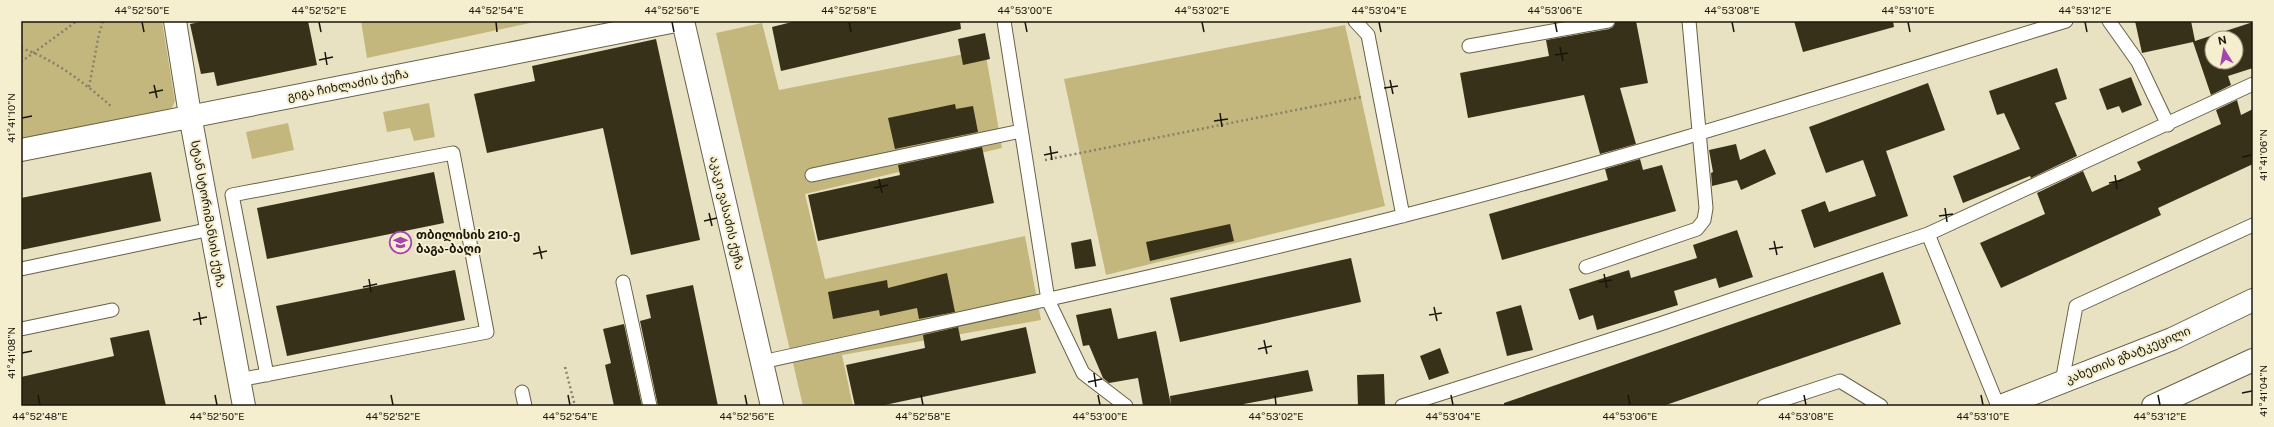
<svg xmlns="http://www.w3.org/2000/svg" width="2274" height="427" font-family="'Public Sans','Noto Sans Georgian',sans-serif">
	<rect width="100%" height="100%" fill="#e8e2c3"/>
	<path fill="#c3b77d" d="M21,21H162L175,101L172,108L21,141Z
		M361,21H539L367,58Z
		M762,23L779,90L985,50L1002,148L805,194L825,279L1025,236L1041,320L842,355L853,406H803L716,33Z
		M1345,25L1385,206L1106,275L1064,79Z
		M429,103L435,137L414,141L410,128L387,132L383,112Z
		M288,123L294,150L252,159L246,132Z"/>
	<path fill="#363118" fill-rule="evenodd" d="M205,21H308L317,65L217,86L214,72L201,74L190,24Z
		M796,21H960L961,29L781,71L772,27Z
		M1616,21H1636L1648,83L1620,88L1636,144L1600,154L1584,95L1468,118L1460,73L1549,56L1546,40L1609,29L1613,27Z
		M1794,21H1893L1894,27L1803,52Z
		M2135,21H2191L2195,41L2253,22V68L2228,76L2231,85L2211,95L2193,42L2142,53ZM2212,38H2236V62H2212Z
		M985,33L990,59L963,65L958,39Z
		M656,39L700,240L631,255L603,128L487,153L474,94L535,81L532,66Z
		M2057,68L2067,99L2055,103L2077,156L2031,178L2030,176L1963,203L1953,176L2020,149L2004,113L1997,115L1989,91Z
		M2131,77L2142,105L2122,113L2119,106L2107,110L2099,89Z
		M1928,83L1945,130L1886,151L1908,216L1814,248L1801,210L1825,201L1829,212L1876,196L1863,160L1826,173L1809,127Z
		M2237,100L2241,115L2253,109V164L2158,208L2161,215L2001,288L1980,243L2045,214L2037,193L2083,171L2092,192L2141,170L2137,162L2221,124L2216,110Z
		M955,104L956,109L973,106L978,132L895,149L888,118Z
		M1736,144L1740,160L1765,149L1776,174L1741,190L1737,180L1712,186L1711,173L1713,172L1709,150Z
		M982,147L994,203L818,241L808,195L900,175L898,165Z
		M1640,159L1643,170L1662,165L1676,211L1502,260L1489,214L1608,180L1605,169Z
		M151,172L161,221L21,250V198Z
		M434,172L444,223L267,259L257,208Z
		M1230,224L1234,241L1150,261L1146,242Z
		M1737,230L1753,277L1719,288L1716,278L1674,291L1678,305L1597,330L1593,315L1579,320L1569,289L1629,270L1631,278L1697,258L1693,245Z
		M1091,239L1096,266L1075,269L1071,243Z
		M1351,258L1361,302L1180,342L1170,298Z
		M455,270L465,320L287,356L276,306Z
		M1883,272L1901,324L1663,406H1504V403Z
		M947,273L955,312L919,319L917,308L880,316L879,310L833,319L828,292L887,280L888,288Z
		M693,285L718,406H658L640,321L651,318L646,295Z
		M1521,305L1533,350L1507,356L1496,312Z
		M1111,308L1118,339L1156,331L1171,405L1170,396L1308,370L1313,391L1244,404V406H1143L1138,378L1109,383L1103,378L1089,345L1083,346L1076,315Z
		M624,324L642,406H614L605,365L611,363L603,329Z
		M958,327L961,341L1026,327L1036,373L880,406H855L846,365L925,348L923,335Z
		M149,330L166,406H21V377L114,356L110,338Z
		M1440,348L1449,373L1429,380L1420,356Z
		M1384,374L1385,406H1358L1357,375Z"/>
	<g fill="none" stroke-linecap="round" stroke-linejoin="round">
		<defs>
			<path id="lane" d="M1004,21L1048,300L1083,373L1126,406
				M1355,21L1368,35L1403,216
				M2109,21L2138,62L2168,125
				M1469,46L1608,21
				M812,175L1021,131
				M1928,234L1998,406
				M1586,267L1697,229L1704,220L1706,208L1689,21
				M21,269L211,229
				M623,282L650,406
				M21,329L112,310
				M762,362C976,315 1190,270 1402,216C1626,159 1845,89 2066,21
				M239,380L487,332L453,153L232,195L267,375
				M2062,382L2076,306L2253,225
				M522,392L525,406
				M1402,406L1657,325L1928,234L2253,84
				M1764,406L1840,381L1881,406"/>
			<path id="street" d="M175,21L190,115L244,406
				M683,21L772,406
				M21,150L676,21"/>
			<path id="secondary" d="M2001,406L2172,339L2253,300"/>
			<path id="highway" d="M2153,406L2253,360"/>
		</defs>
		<use href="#lane" stroke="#676247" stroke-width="15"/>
		<use href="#street" stroke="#676247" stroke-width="24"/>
		<use href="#secondary" stroke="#676247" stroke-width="24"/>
		<use href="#highway" stroke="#676247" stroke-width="24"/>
		<path stroke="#85816b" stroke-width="2.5" stroke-dasharray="2 3" stroke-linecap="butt" d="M21,48C54,59 86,84 112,107
			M21,62L77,21
			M89,87L99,34L103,21
			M1045,160L1361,97
			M565,367L575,406"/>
		<use href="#lane" stroke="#fff" stroke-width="13"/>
		<use href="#street" stroke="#fff" stroke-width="22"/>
		<use href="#secondary" stroke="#fff" stroke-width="22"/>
		<use href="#highway" stroke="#fff" stroke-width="22"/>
	</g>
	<path fill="none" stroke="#18160b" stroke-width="1.5" d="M142,22L144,32M319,22L321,32M496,22L497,32M672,22L674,32M849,22L851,32M1025,22L1027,32M1202,22L1204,32M1379,22L1381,32M1555,22L1557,32M1732,22L1734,32M1908,22L1910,32M2085,22L2087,32M1560,47L1563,61M325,52L327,65M1555,55L1568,53M319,60L333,57M1390,80L1393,94M154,85L157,98M1384,88L1398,86M149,93L163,90M1220,113L1222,127M22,118L32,116M1214,121L1228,119M1050,146L1052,160M1044,155L1058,152M2242,157L2252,155M2115,175L2117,189M879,179L882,193M2109,183L2123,180M874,188L888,185M1945,208L1947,222M709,213L712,226M1939,216L1953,214M704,221L717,218M1774,241L1777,255M539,246L542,259M1769,249L1783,247M533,254L547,251M1604,274L1607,288M369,279L371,292M1599,282L1612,280M363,287L377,284M1434,307L1437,321M199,312L201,325M1429,315L1442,313M193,320L207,317M1264,340L1267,354M1258,349L1272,346M22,353L32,351M1094,373L1096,387M1088,382L1102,379M2242,393L2252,391M38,395L40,405M215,395L217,405M391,395L393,405M568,395L570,405M745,395L747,405M921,395L923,405M1098,395L1100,405M1275,395L1276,405M1451,395L1453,405M1628,395L1630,405M1804,395L1806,405M1981,395L1983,405M2158,395L2160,405"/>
	<defs>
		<symbol id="school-ring" viewBox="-11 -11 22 22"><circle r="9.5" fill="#f5efd0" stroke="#a644ab" stroke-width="1.5"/><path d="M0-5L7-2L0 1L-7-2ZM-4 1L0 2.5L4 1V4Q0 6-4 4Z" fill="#a644ab"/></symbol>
	</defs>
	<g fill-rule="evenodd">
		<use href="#school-ring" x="388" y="230" width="25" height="25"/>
	</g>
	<g text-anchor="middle" stroke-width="4" stroke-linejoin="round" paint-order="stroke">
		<g font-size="12" fill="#18160b" stroke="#f5efd0">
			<text transform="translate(348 85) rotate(-11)" y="4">გიგა ჩიხლაძის ქუჩა</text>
			<text transform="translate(727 213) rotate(77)" y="4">აკაკი ვასაძის ქუჩა</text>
			<text transform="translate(208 214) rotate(80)" y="4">სტან სტორიმანსის ქუჩა</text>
			<text transform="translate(2128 355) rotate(-22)" y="4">კახეთის გზატკეცილი</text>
		</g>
		<g font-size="12" font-weight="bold" fill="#18160b" stroke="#f5efd0" text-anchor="start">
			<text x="416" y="239">თბილისის 210-ე<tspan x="416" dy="14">ბაგა-ბაღი</tspan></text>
		</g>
	</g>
	<rect width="2274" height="427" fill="none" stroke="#f5efd0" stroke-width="44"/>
	<g transform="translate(2224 50) rotate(349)"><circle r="19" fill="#f5efd0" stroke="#9d9881"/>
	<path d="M0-3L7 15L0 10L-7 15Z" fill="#a644ab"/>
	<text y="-6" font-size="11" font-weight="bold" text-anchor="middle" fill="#18160b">N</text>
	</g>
	<rect x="22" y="22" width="2230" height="383" fill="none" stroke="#18160b" stroke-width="1.5"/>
	<g font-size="10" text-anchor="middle" fill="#18160b">
		<text x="142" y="14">44°52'50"E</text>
		<text x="319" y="14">44°52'52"E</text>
		<text x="496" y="14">44°52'54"E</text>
		<text x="672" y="14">44°52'56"E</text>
		<text x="849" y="14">44°52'58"E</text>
		<text x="1025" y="14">44°53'00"E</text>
		<text x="1202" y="14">44°53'02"E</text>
		<text x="1379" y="14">44°53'04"E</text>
		<text x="1555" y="14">44°53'06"E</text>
		<text x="1732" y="14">44°53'08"E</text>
		<text x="1908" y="14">44°53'10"E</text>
		<text x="2085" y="14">44°53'12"E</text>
		<text transform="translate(11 118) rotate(-90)" y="4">41°41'10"N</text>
		<text transform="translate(2263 155) rotate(-90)" y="4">41°41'06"N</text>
		<text transform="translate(11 353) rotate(-90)" y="4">41°41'08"N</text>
		<text transform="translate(2263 391) rotate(-90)" y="4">41°41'04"N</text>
		<text x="40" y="420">44°52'48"E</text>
		<text x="217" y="420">44°52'50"E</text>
		<text x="393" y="420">44°52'52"E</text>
		<text x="570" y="420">44°52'54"E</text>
		<text x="747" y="420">44°52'56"E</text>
		<text x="923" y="420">44°52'58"E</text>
		<text x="1100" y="420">44°53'00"E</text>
		<text x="1276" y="420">44°53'02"E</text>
		<text x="1453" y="420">44°53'04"E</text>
		<text x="1630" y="420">44°53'06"E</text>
		<text x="1806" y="420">44°53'08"E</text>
		<text x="1983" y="420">44°53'10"E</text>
		<text x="2160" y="420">44°53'12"E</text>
	</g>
</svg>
